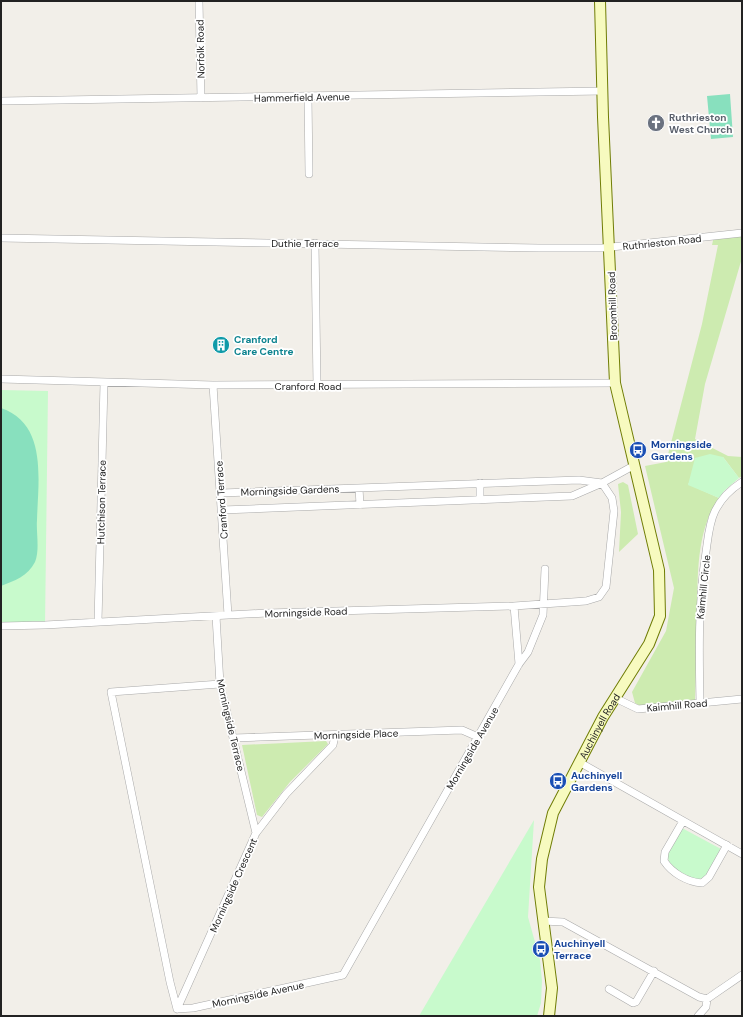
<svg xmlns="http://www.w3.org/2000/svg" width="743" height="1017" font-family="'DM Sans',sans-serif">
	<rect width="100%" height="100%" fill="#f2efe9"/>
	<path fill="#cdebb0" d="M742,233V258L705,384L695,439L728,456L742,457V476L739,478L723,457L688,484L719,498C695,532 698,580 697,620C696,646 696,673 695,700L640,706L635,703L632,692L666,631L674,588L645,466L666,462L702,324L718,245H712L714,236Z
		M623,482L628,485L629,490L638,534L619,552L621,512L618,484Z
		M326,741L328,744L290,782L262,817L257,815L242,745Z"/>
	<path fill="#c8facc" d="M1,390L48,391L45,625L1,626Z
		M710,454L723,457L739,478L724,491L719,498L688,485L695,458Z
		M534,820L528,917L540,960L542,981L541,1003L537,1016H419Z
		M682,828L721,849C716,857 711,873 702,878C696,881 691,878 685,875C657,859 669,851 682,828Z"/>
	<path fill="#88e0be" d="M730,94L733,137L711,139L707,96Z
		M1,408C48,424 38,481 37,520C36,532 40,550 35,562C28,576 14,581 1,586Z"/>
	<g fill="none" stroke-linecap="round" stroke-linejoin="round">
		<defs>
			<path id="street" d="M199,1L201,98
				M308,97L309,174
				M1,101L603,91
				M1,238L539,248H602L742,233
				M315,243L317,386
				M1,379L213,385L615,383
				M213,385L228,615
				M480,483V500
				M359,488L360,505
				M221,493L579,480L602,483
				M222,510L572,496L602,483
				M514,606L519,664
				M216,616L220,684L256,833
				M98,622L104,383
				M1,626L45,625L267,613L514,606L586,601L599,597L606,587L614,511L612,498L602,483L633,466
				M220,684L111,692L170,982L177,1009L193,1008L343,975L519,664L528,652L543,615L545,569
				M615,698L638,709L742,699
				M700,703C699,653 698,602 706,552C708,538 709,523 715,511C721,499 731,489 742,482
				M233,738L462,730L478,737
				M579,762L742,854
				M683,821L665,852L664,861C672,873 687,882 702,883L709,877L727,845
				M543,921L563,922L699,997L707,999
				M609,989L633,1003L636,1002L654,971
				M707,999L742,975
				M177,1009L256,833L286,794L333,745L335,736
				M698,1016L706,1007L707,999"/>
			<g id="secondary">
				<path id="s1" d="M549,1016L552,988L539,887L542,859L553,813L603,717L649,644L660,616L659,570L615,383L603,117L600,1"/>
			</g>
		</defs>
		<use href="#street" stroke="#a9a9a9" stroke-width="8"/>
		<use href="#secondary" stroke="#707d05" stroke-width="12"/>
		<use href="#street" stroke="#fff" stroke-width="7"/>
		<use href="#secondary" stroke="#f7fabf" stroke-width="10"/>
	</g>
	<defs>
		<symbol id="church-disc" viewBox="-11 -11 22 22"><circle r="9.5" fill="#6b7280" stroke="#fff"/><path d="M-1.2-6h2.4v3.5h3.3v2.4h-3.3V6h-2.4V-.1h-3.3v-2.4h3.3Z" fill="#fff"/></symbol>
		<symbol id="building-disc" viewBox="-11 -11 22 22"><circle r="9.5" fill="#0f9aa8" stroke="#fff"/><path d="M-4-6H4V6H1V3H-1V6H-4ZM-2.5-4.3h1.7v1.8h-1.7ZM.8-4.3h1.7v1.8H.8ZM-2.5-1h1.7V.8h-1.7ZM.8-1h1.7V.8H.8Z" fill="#fff"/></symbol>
		<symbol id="bus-disc" viewBox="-11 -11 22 22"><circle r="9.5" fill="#1a4fb4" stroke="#fff"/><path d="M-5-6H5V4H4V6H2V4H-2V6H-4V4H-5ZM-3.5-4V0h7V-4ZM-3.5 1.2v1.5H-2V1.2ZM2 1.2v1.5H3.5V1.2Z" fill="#fff"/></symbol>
	</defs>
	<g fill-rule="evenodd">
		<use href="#church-disc" x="646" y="113" width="20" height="20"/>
		<use href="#building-disc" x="211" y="335" width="20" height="20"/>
		<use href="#bus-disc" x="628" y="440" width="20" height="20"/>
		<use href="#bus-disc" x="548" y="771" width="20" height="20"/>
		<use href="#bus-disc" x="531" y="939" width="20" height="20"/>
	</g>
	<g text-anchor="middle" stroke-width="3.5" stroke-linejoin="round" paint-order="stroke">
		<g font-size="10" fill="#222" stroke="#fff">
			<text transform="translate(200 49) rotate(-91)" y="4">Norfolk Road</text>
			<text transform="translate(302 97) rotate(-1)" y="4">Hammerfield Avenue</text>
			<text transform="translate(662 242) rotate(-6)" y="4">Ruthrieston Road</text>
			<text x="305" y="247">Duthie Terrace</text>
			<text transform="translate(612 306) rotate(-92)" y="4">Broomhill Road</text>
			<text x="308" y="390">Cranford Road</text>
			<text transform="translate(290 490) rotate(-2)" y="4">Morningside Gardens</text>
			<text transform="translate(221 500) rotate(-94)" y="4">Cranford Terrace</text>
			<text transform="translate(101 502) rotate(-89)" y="4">Hutchison Terrace</text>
			<text transform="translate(703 587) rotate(-84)" y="4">Kaimhill Circle</text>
			<text transform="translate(306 612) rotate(-2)" y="4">Morningside Road</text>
			<text transform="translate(677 705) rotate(-5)" y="4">Kaimhill Road</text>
			<text transform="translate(231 725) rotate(77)" y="4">Morningside Terrace</text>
			<text dy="4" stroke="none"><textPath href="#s1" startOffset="304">Auchinyell Road</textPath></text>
			<text transform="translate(356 734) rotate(-2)" y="4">Morningside Place</text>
			<text transform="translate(472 748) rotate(-60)" y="4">Morningside Avenue</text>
			<text transform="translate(233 885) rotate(-66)" y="4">Morningside Crescent</text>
			<text transform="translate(258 994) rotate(-12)" y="4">Morningside Avenue</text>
		</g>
		<g font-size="10" font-weight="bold" fill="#5b616d" stroke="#fff" text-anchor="start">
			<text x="669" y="121">Ruthrieston<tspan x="669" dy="12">West Church</tspan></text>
		</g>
		<g font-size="10" font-weight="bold" fill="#0d838f" stroke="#fff" text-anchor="start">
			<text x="234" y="343">Cranford<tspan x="234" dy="12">Care Centre</tspan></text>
		</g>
		<g font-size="10" font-weight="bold" fill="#164399" stroke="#fff" text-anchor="start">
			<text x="651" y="448">Morningside<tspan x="651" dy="12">Gardens</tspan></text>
			<text x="571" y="779">Auchinyell<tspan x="571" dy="12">Gardens</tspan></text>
			<text x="554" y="947">Auchinyell<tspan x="554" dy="12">Terrace</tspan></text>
		</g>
	</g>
	<rect width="743" height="1017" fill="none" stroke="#222222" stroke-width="4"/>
</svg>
